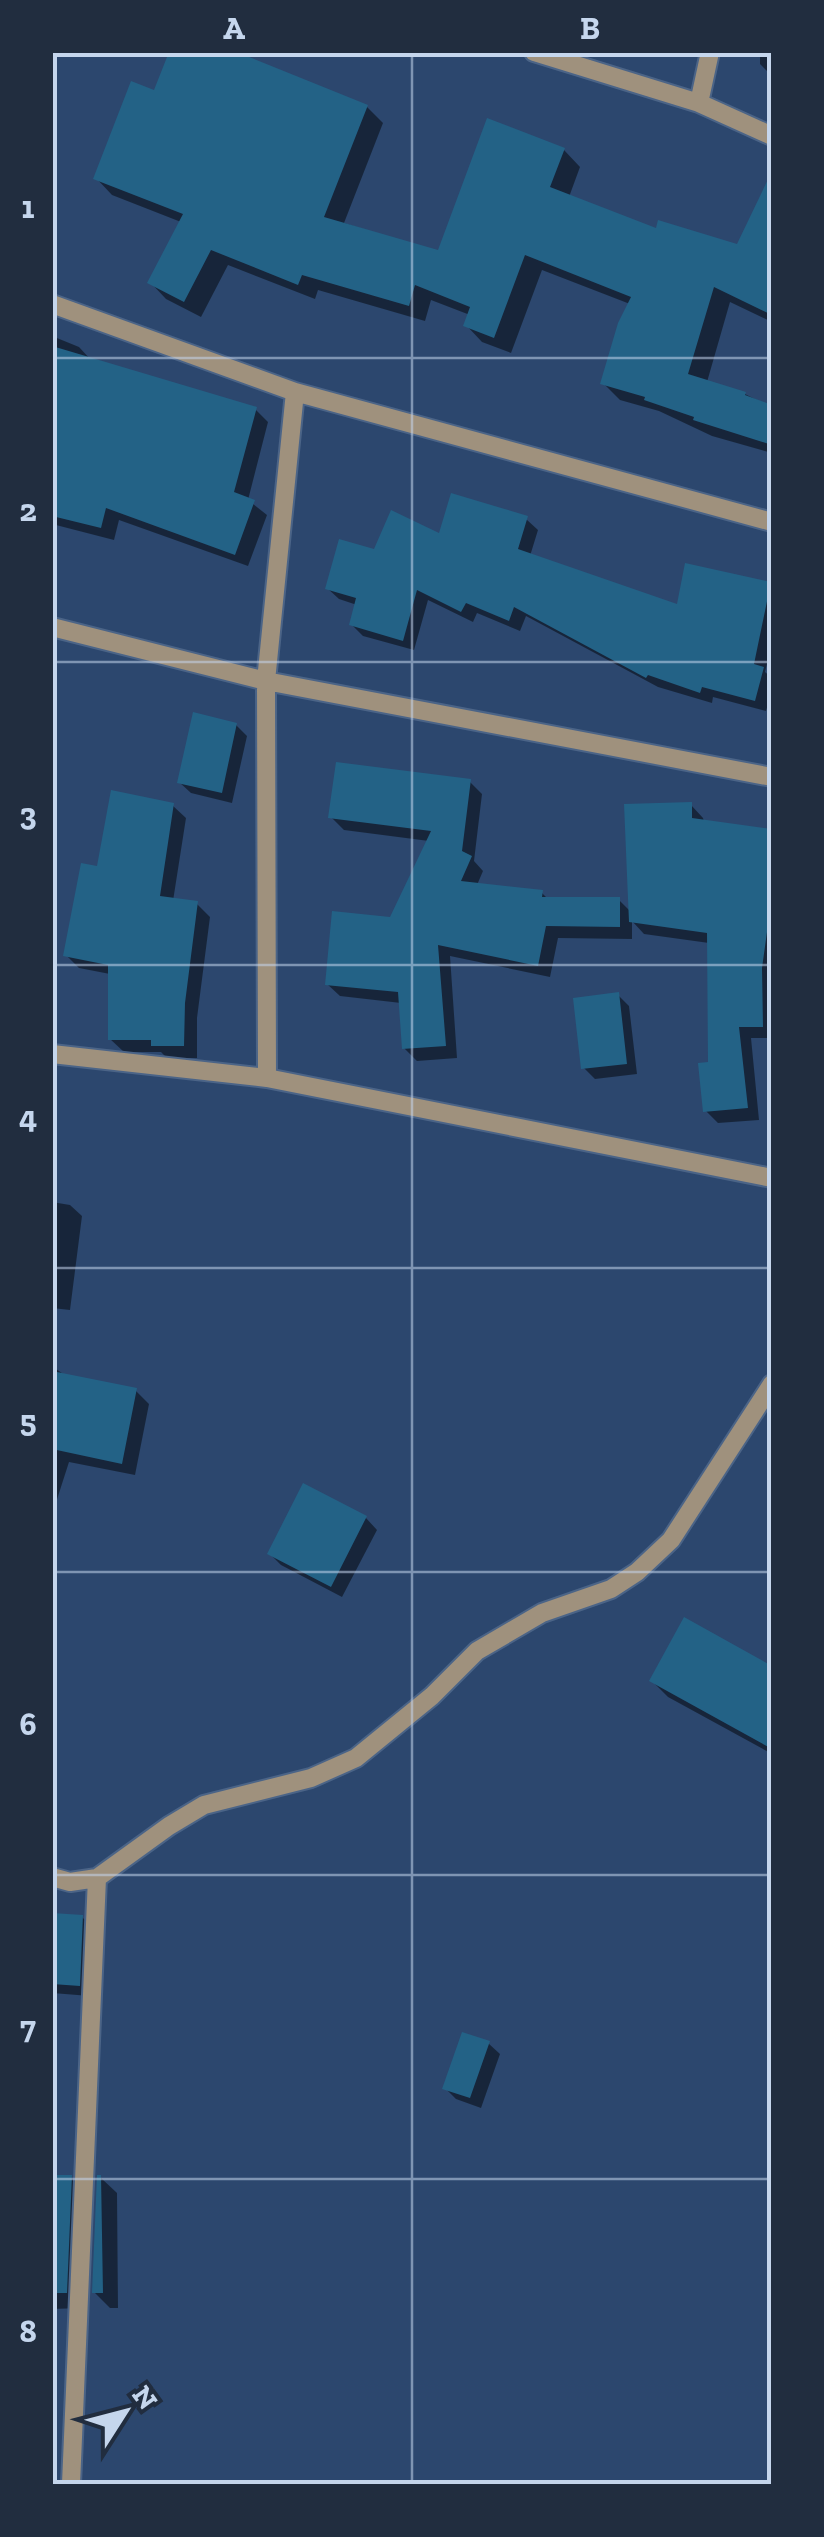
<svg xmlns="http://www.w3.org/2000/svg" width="824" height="2537" font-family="'Zilla Slab',serif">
	<rect width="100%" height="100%" fill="#2c476e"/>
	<path fill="#0007" d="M760,52H772V76L760,64Z
		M156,93L367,107L383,123L344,223L439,253L564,150L580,167L569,197L657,232L738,247L772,210V322L730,302L707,382L745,394L772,408V453L712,436L659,411L620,400L603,383L630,304L542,270L511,353L482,342L466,325L470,315L431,300L425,321L318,290L315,299L228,265L201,317L166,299L150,282L181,222L112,195L96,178Z
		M52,336L79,347L92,361L255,409L268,422L248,500L267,515L248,566L119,520L114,540L52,524Z
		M526,519L538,530L530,556L678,607L770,584L772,643L765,672L772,678V691L766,711L713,697L712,703L658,687L526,616L520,631L477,613L473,622L428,600L414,650L363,636L352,625L357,605L339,599L327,588L375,552Z
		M236,725L247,736L232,803L191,793L179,782Z
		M469,781L482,794L474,861L483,871L477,885L542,893L548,899L619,900L631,912L691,805L703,818L704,822L772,832V1038H751L759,1120L718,1123L706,1111L711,1064L709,943L644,934L632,921V939L558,938L550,977L450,956L457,1058L417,1061L404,1048L401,1003L340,996L327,984L391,920L429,841L344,830L331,817Z
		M172,805L186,818L173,901L196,903L210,917L197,1018V1058H167L161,1052H124L110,1039V974L79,968L66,955L99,869Z
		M618,995L629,1006L637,1074L595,1079L584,1068Z
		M52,1202L70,1205L82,1216L70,1310L52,1308Z
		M52,1366L66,1376L136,1391L149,1404L135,1475L69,1462L52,1515Z
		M366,1518L377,1530L342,1597L281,1565L270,1554Z
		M772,1669V1754L668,1697L652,1681Z
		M52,1915L82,1917L93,1928L90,1996L52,1993Z
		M488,2043L500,2054L481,2108L456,2099L445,2088Z
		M71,2177L87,2194L82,2308L52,2309V2178Z
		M100,2177L117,2193L118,2308H110L94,2292Z"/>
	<path fill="#236286" d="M169,52H237L368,105L324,217L438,250L487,118L565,148L550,187L656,228L658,220L737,244L772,171V315L714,287L688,374L746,392L745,395L772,405V445L693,420L694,417L644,400L645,397L600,384L618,323L631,297L525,255L494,338L463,326L470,307L415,285L409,306L302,275L298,285L211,250L184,302L147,283L183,214L93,179L131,81L154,90Z
		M52,346L257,407L234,492L255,500L235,555L106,508L101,528L52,516Z
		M451,493L528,516L518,549L677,604L685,563L771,582L754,664L764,667L755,701L702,687L700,693L648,675L646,678L514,607L509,621L466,603L461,612L417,590L403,641L349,625L356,598L325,589L339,539L374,549L391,510L439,533Z
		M193,712L237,723L222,793L177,783Z
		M336,762L471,779L462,851L472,856L461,881L543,890L542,897H620V927L546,926L538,966L438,945L446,1046L402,1049L398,992L325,985L332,911L390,917L431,831L328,818Z
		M111,790L174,803L160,896L198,901L185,1003L184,1046H151V1040H108V965L63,956L81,863L97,866Z
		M692,802V818L772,829V896L762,968L763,1027H739L748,1108L703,1112L698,1063L708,1062L707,933L629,922L624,804Z
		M619,992L627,1064L581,1069L573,998Z
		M52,1371L137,1388L122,1464L52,1449Z
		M303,1483L367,1516L331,1587L267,1554Z
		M684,1617L772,1666V1749L649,1681Z
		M52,1913L83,1915L80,1986L52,1984Z
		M462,2032L490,2041L470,2098L442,2089Z
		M52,2175H72L67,2293H52Z
		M97,2175H101L103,2293H92Z"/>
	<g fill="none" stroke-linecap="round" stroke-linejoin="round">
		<defs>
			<path id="minor" d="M534,52L699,103L710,52
				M699,103L772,136
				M52,304L295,392L772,522
				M52,627L266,681L772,777
				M52,1054L267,1078L772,1178
				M267,1078L266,681L295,392
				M52,1877L70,1882L97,1878L169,1826L204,1805L311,1778L356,1758L432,1696L477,1651L542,1613L611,1589L637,1572L671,1540L772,1384
				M71,2484L97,1878"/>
		</defs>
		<use href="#minor" stroke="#4b6487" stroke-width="22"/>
		<use href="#minor" stroke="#9f917d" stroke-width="18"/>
	</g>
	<path fill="none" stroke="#c5d6ed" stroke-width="2.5" stroke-opacity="0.55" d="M412,52V2484M52,358H772M52,662H772M52,965H772M52,1268H772M52,1572H772M52,1875H772M52,2179H772"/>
	<rect width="824" height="2537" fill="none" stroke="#212d3f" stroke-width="110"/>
	<g transform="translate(125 2412) rotate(54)" stroke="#212d3f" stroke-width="8" paint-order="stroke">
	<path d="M0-8L18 38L0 25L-18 38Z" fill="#c5d6ed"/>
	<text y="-15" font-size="28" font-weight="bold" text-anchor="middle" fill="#c5d6ed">N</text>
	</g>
	<rect x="55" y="55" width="714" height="2427" fill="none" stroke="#c5d6ed" stroke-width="4"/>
	<g font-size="32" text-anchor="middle" font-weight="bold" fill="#c5d6ed">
		<text x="234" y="39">A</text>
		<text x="590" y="39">B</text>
		<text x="28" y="218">1</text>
		<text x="28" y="521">2</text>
		<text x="28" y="825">3</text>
		<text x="28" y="1128">4</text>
		<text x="28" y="1432">5</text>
		<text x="28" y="1735">6</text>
		<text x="28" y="2038">7</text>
		<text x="28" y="2342">8</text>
	</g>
</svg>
